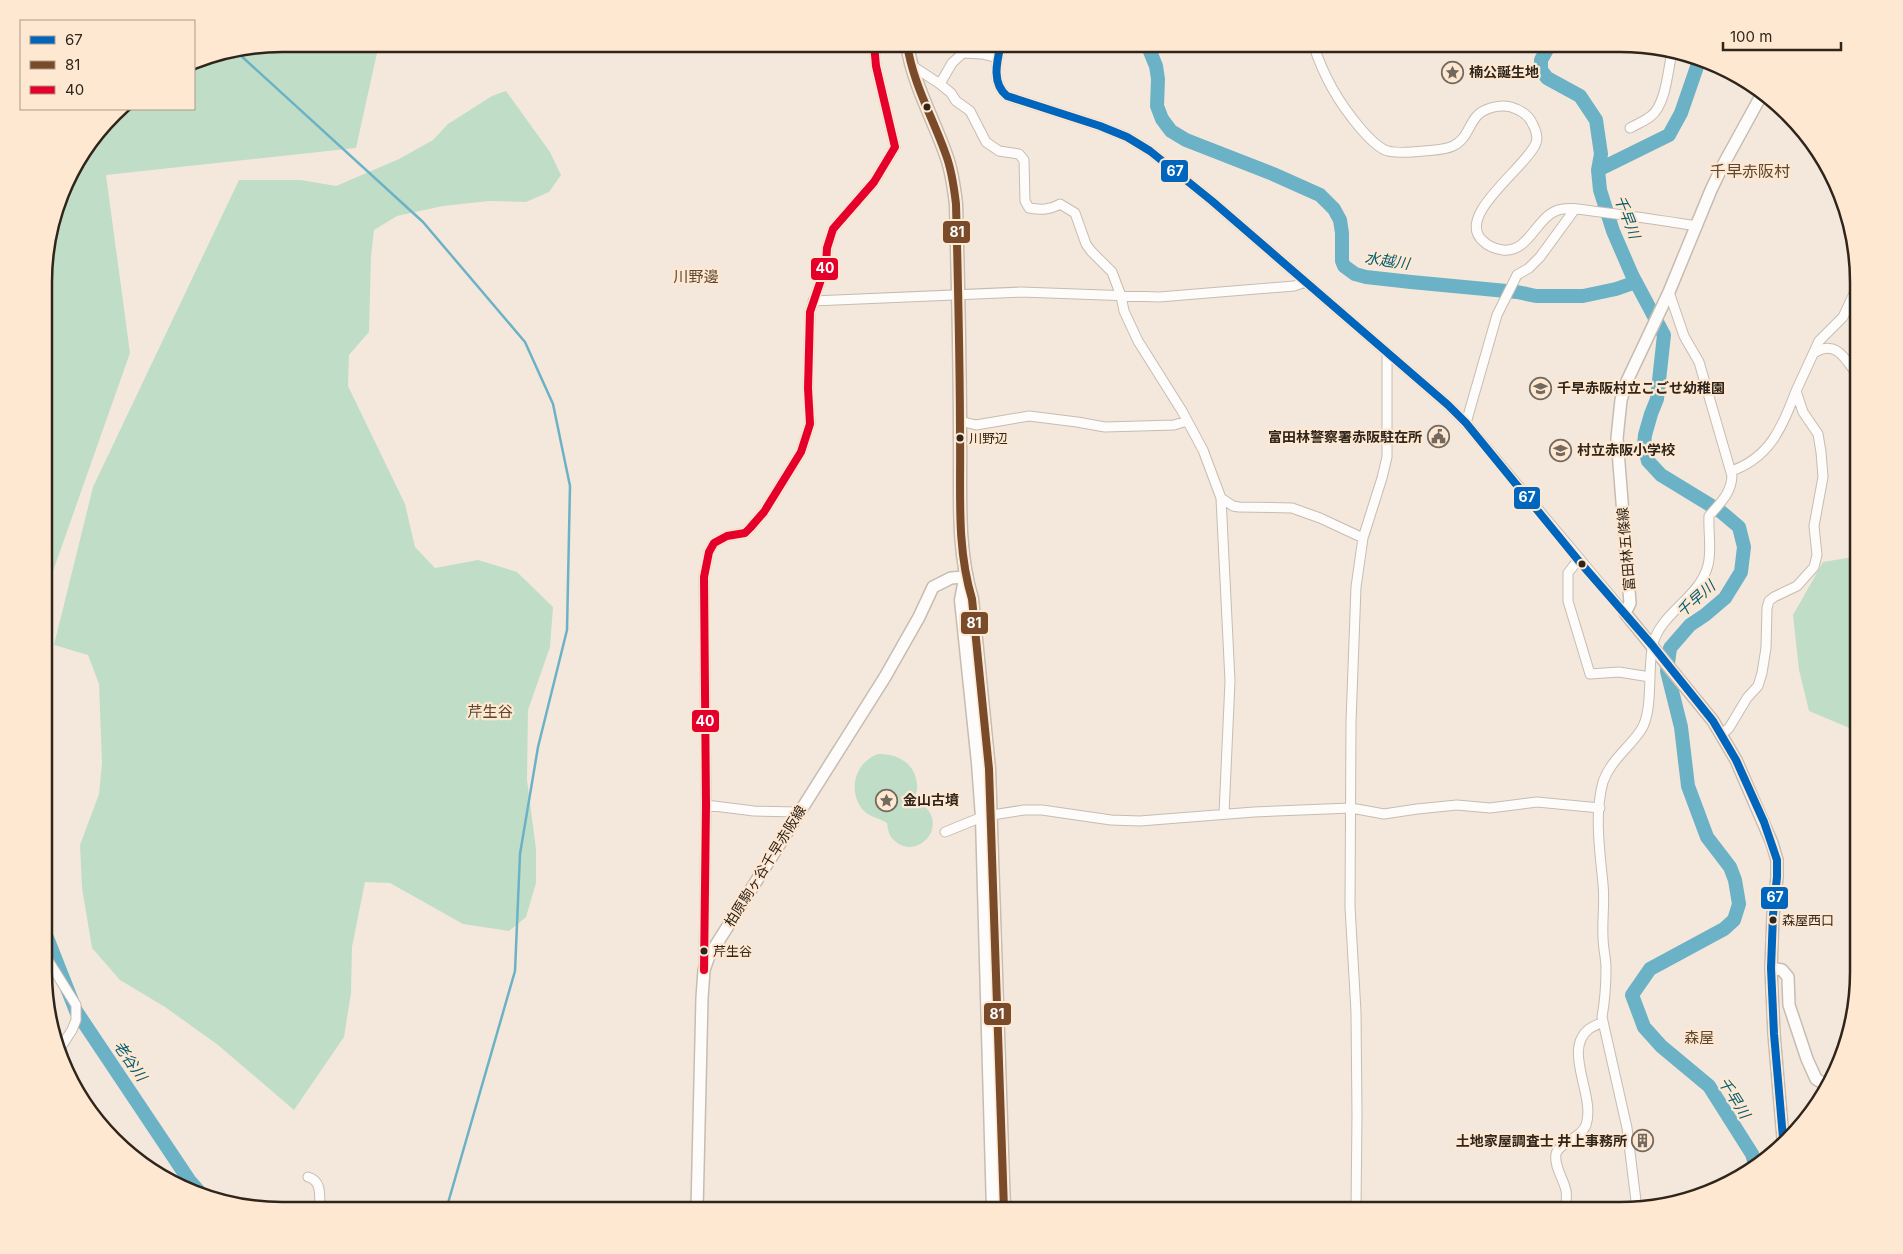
<svg xmlns="http://www.w3.org/2000/svg" width="1903" height="1254" font-family="Inter,'Noto Sans JP',sans-serif">
	<rect width="100%" height="100%" fill="#f4e8dc"/>
	<path fill="#c0dec7" d="M282,44H379L356,148L106,175L130,353L46,591V251L68,177L120,109H194V61Z
		M506,91L550,152L561,175L549,192L526,202L489,201L443,206L397,216L374,230L371,256L369,332L349,355L348,386L405,504L415,547L435,568L478,560L517,572L553,607L550,647L528,710L527,780L536,849V883L526,917L509,931L463,924L390,883L365,882L352,947L351,993L344,1037L294,1110L218,1045L165,1007L120,980L92,948L82,888L80,845L99,794L102,763L99,684L88,655L54,645L93,487L239,180H301L336,186L399,159L433,140L448,124L492,96Z
		M1859,556V732L1809,711L1799,670L1793,615L1823,562Z
		M878,754C897,753 915,763 917,784C918,789 915,794 916,800C921,804 927,807 930,813C942,835 913,858 895,841C889,837 888,830 887,823C879,818 869,817 863,810C847,791 855,762 878,754Z"/>
	<g fill="none" stroke-linecap="round" stroke-linejoin="round">
		<path stroke="#6bb2c6" stroke-width="2.5" d="M238,53L423,222L525,342L553,404L570,486L567,630L538,747L520,854L515,971L446,1210"/>
		<path stroke="#6bb2c6" stroke-width="14" d="M1147,44L1156,66L1158,79L1157,106L1162,119L1171,131L1186,140L1273,174L1320,195L1334,209L1340,220L1342,233V261L1344,266L1355,274L1366,277L1411,282L1517,292L1536,296H1583L1616,289L1636,282
			M1550,44L1541,60V70L1547,78L1580,96L1596,120L1601,154L1598,170L1600,190L1613,231L1632,275L1664,335L1657,399L1651,414L1645,435L1644,445L1648,461L1661,475L1720,511L1739,527L1744,547L1741,572L1725,598L1705,615L1690,625L1670,648L1667,671L1681,727L1688,786L1707,837L1730,867L1735,880L1739,904L1734,920L1724,929L1650,969L1632,995L1644,1027L1661,1046L1709,1086L1752,1154L1755,1164
			M1598,170L1669,135L1681,113L1700,58
			M46,935L76,1011L189,1180L203,1196"/>
		<defs>
			<path id="minor" d="M1001,44C997,61 991,83 1007,96L1100,126L1127,137L1150,151L1212,201L1448,405L1466,423L1625,613
				M1313,44C1324,77 1338,102 1361,129C1367,136 1374,144 1383,149C1390,154 1414,152 1424,151C1433,150 1445,150 1453,146C1466,140 1468,127 1476,117C1483,108 1500,104 1511,107C1521,110 1529,115 1533,125C1536,130 1538,138 1536,143C1527,167 1454,216 1483,241C1488,246 1496,249 1503,250C1529,253 1536,217 1558,210C1570,206 1588,211 1600,212C1632,216 1665,221 1697,226
				M911,65L940,84L952,63L963,53L982,54L998,58
				M940,84L951,93L956,101L970,111L986,142L999,151L1019,154L1024,160L1025,201L1029,208C1041,210 1050,210 1060,204L1075,213L1086,244L1091,251L1112,272L1121,296L1124,311L1138,341L1182,411L1203,450L1221,498L1230,681L1224,814
				M1630,128C1637,124 1645,121 1651,116C1666,105 1668,69 1672,52
				M813,301L1021,292L1159,297L1294,286L1305,282
				M1814,353C1837,338 1846,361 1859,377
				M960,421L976,425L1029,416L1077,422L1105,427L1174,425L1187,421
				M1466,423L1497,315L1517,275L1529,268L1540,257L1575,209
				M1731,471C1770,458 1782,427 1796,391
				M1221,498L1233,506L1239,507L1292,508L1320,518L1363,538
				M1578,560L1568,573V601L1590,674L1619,672L1650,677
				M1721,735L1729,728L1747,698L1758,686L1762,673L1766,648L1767,608L1769,601L1774,597L1797,586L1814,567L1817,555L1814,526L1823,477L1821,452L1818,434L1803,412L1796,391L1819,341L1843,317L1859,283
				M706,805L754,811L799,812
				M992,815L1024,810H1042L1111,820L1140,821L1254,812L1351,808L1384,814L1417,809L1457,805L1490,808L1537,802L1600,808
				M945,832L982,817
				M46,957L76,1005V1020L72,1030L61,1047
				M704,965L706,805L704,577L709,552L714,543L727,536L745,533L750,528L764,512L801,452L810,424L808,388L810,312L826,265L827,248L833,229L874,182L895,147L876,66L874,44
				M308,1177C323,1181 319,1197 320,1210
				M1637,1209L1627,1128L1602,1017C1605,1000 1606,984 1606,968C1606,958 1603,948 1603,937C1602,920 1605,902 1603,884C1600,852 1594,815 1603,782C1610,761 1629,748 1641,730C1654,710 1647,668 1653,644C1661,612 1700,598 1708,565C1712,549 1708,532 1709,516C1720,503 1731,494 1732,476L1699,362L1684,336L1669,292
				M1356,1210L1357,1115L1356,1012L1350,907L1351,722L1356,587L1363,538L1382,478L1387,457V353
				M1565,1210C1566,1203 1568,1194 1565,1187C1562,1177 1554,1165 1556,1154C1559,1142 1581,1139 1586,1125C1596,1096 1562,1050 1589,1029C1593,1026 1599,1024 1603,1022"/>
			<path id="major" d="M1762,94L1722,167L1711,190L1669,292L1627,381L1621,400L1617,438L1630,603L1625,613L1713,721L1736,760L1772,843L1777,860V877L1773,915L1771,968L1774,1034L1783,1138
				M1771,968L1782,970L1788,977L1789,1005L1807,1059L1816,1079L1828,1086
				M697,1210L702,998L704,970L709,956L885,677L919,617L933,587L951,578L965,577"/>
			<path id="highway" d="M907,44C913,84 933,118 946,155C952,171 954,187 956,204C958,282 960,359 960,436C961,491 956,546 972,599L989,769L1004,1210
				M965,579L961,600L978,763L982,817L993,1210"/>
		</defs>
		<use href="#minor" stroke="#c6bcb1" stroke-width="11"/>
		<use href="#major" stroke="#c6bcb1" stroke-width="14"/>
		<use href="#highway" stroke="#c6bcb1" stroke-width="15"/>
		<use href="#minor" stroke="#fdfcfa" stroke-width="9"/>
		<use href="#major" stroke="#fdfcfa" stroke-width="11"/>
		<use href="#highway" stroke="#fdfcfa" stroke-width="12"/>
		<defs>
			<path id="bus-1" d="M1001,44C997,61 991,83 1007,96L1100,126L1127,137L1150,151L1212,201L1448,405L1466,423L1578,560L1652,645L1713,721L1736,760L1764,822L1777,860V877L1773,915L1771,968L1774,1034L1783,1138"/>
			<path id="bus-2" d="M907,44C913,84 933,118 946,155C952,171 954,187 956,204C958,282 960,359 960,436C961,491 956,546 972,599L989,769L1004,1210"/>
			<path id="bus-3" d="M704,970L706,805L704,577L709,552L714,543L727,536L745,533L750,528L764,512L801,452L810,424L808,388L810,312L826,265L827,248L833,229L874,182L895,147L876,66L874,44"/>
		</defs>
		<use href="#bus-1" stroke="#fee8d1" stroke-width="11"/>
		<use href="#bus-2" stroke="#fee8d1" stroke-width="11"/>
		<use href="#bus-3" stroke="#fee8d1" stroke-width="11"/>
		<use href="#bus-1" stroke="#0065bd" stroke-width="8"/>
		<use href="#bus-2" stroke="#7a4b2a" stroke-width="8"/>
		<use href="#bus-3" stroke="#e4002b" stroke-width="8"/>
	</g>
	<defs>
		<symbol id="sight-ring" viewBox="-11 -11 22 22"><circle r="9.5" fill="#fee8d1" stroke="#74695e" stroke-width="1.5"/><path d="M0-6L1.8-2.2L6-1.7L2.9 1.2L3.7 5.4L0 3.3L-3.7 5.4L-2.9 1.2L-6-1.7L-1.8-2.2Z" fill="#74695e"/></symbol>
		<symbol id="school-ring" viewBox="-11 -11 22 22"><circle r="9.5" fill="#fee8d1" stroke="#74695e" stroke-width="1.5"/><path d="M0-5L7-2L0 1L-7-2ZM-4 1L0 2.5L4 1V4Q0 6-4 4Z" fill="#74695e"/></symbol>
		<symbol id="civic-ring" viewBox="-11 -11 22 22"><circle r="9.5" fill="#fee8d1" stroke="#74695e" stroke-width="1.5"/><path d="M-.6-6.5H3V-4.5H.6V-3L4-1V1h2V6H-6V1h2V-1L-.6-3ZM-1.2 2.5V6h2.4V2.5Z" fill="#74695e"/></symbol>
		<symbol id="building-ring" viewBox="-11 -11 22 22"><circle r="9.5" fill="#fee8d1" stroke="#74695e" stroke-width="1.5"/><path d="M-4-6H4V6H1V3H-1V6H-4ZM-2.5-4.3h1.7v1.8h-1.7ZM.8-4.3h1.7v1.8H.8ZM-2.5-1h1.7V.8h-1.7ZM.8-1h1.7V.8H.8Z" fill="#74695e"/></symbol>
	</defs>
	<g fill-rule="evenodd">
		<use href="#sight-ring" x="1440" y="60" width="25" height="25"/>
		<use href="#school-ring" x="1528" y="376" width="25" height="25"/>
		<use href="#civic-ring" x="1426" y="424" width="25" height="25"/>
		<use href="#school-ring" x="1548" y="438" width="25" height="25"/>
		<use href="#sight-ring" x="874" y="788" width="25" height="25"/>
		<use href="#building-ring" x="1630" y="1128" width="25" height="25"/>
	</g>
	<g fill="#2f251a" stroke="#fee8d1" stroke-width="2">
		<circle cx="927" cy="107" r="4.5"/>
		<circle cx="960" cy="438" r="4.5"/>
		<circle cx="1582" cy="564" r="4.5"/>
		<circle cx="1773" cy="920" r="4.5"/>
		<circle cx="704" cy="951" r="4.5"/>
	</g>
	<g text-anchor="middle" stroke-width="4.5" stroke-linejoin="round" paint-order="stroke">
		<g font-size="13" fill="#2f251a" stroke="#fee8d1" text-anchor="start">
			<text x="969" y="443">川野辺</text>
			<text x="1782" y="925">森屋西口</text>
			<text x="713" y="956">芹生谷</text>
		</g>
		<g font-size="14" font-weight="bold" fill="#2f251a" stroke="#fee8d1" text-anchor="start">
			<text x="1469" y="77">楠公誕生地</text>
			<text x="1557" y="393">千早赤阪村立こごせ幼稚園</text>
			<text x="1422" y="442" text-anchor="end">富田林警察署赤阪駐在所</text>
			<text x="1577" y="455">村立赤阪小学校</text>
			<text x="903" y="805">金山古墳</text>
			<text x="1627" y="1146" text-anchor="end">土地家屋調査士 井上事務所</text>
		</g>
		<g font-size="14" fill="#2f251a" stroke="#fee8d1">
			<text transform="translate(1626 549) rotate(-95)" y="5">富田林五條線</text>
			<text transform="translate(765 866) rotate(-58)" y="5">柏原駒ヶ谷千早赤阪線</text>
		</g>
		<g font-size="15" font-style="italic" fill="#025c73" stroke="#fee8d1">
			<text transform="translate(1627 217) rotate(69)" y="5">千早川</text>
			<text transform="translate(1387 261) rotate(8)" y="5">水越川</text>
			<text transform="translate(1696 599) rotate(-42)" y="5">千早川</text>
			<text transform="translate(130 1061) rotate(55)" y="5">老谷川</text>
			<text transform="translate(1734 1098) rotate(58)" y="5">千早川</text>
		</g>
		<g font-size="15" fill="#5d472e" stroke="#fee8d1">
			<text x="696" y="282">川野邊</text>
			<text x="490" y="717">芹生谷</text>
			<text x="1699" y="1043">森屋</text>
		</g>
		<g font-size="16" fill="#5d472e" stroke="#fee8d1">
			<text x="1750" y="177">千早赤阪村</text>
		</g>
	</g>
	<path d="M0 0H1903V1254H0ZM282 52H1620A230 230 0 0 1 1850 282V972A230 230 0 0 1 1620 1202H282A230 230 0 0 1 52 972V282A230 230 0 0 1 282 52Z" fill="#fee8d1" fill-rule="evenodd"/>
	<path fill="none" stroke="#2f251a" stroke-width="2.5" d="M282 52H1620A230 230 0 0 1 1850 282V972A230 230 0 0 1 1620 1202H282A230 230 0 0 1 52 972V282A230 230 0 0 1 282 52Z"/>
	<g stroke="#fee8d1" stroke-width="2">
		<rect x="1160" y="159" width="29" height="24" rx="5" fill="#0065bd"/>
		<rect x="942" y="220" width="29" height="24" rx="5" fill="#7a4b2a"/>
		<rect x="810" y="257" width="29" height="24" rx="5" fill="#e4002b"/>
		<rect x="1513" y="486" width="28" height="24" rx="5" fill="#0065bd"/>
		<rect x="960" y="611" width="29" height="24" rx="5" fill="#7a4b2a"/>
		<rect x="691" y="709" width="29" height="24" rx="5" fill="#e4002b"/>
		<rect x="1760" y="886" width="29" height="24" rx="5" fill="#0065bd"/>
		<rect x="983" y="1002" width="29" height="24" rx="5" fill="#7a4b2a"/>
	</g>
	<g font-size="14" text-anchor="middle" font-weight="bold" fill="#fff">
		<text x="1175" y="176">67</text>
		<text x="957" y="237">81</text>
		<text x="825" y="273">40</text>
		<text x="1527" y="502">67</text>
		<text x="974" y="628">81</text>
		<text x="705" y="726">40</text>
		<text x="1775" y="902">67</text>
		<text x="997" y="1019">81</text>
	</g>
	<rect x="20" y="20" width="175" height="90" fill="#fee8d1" stroke="#ab9a88"/>
	<rect x="30" y="36" width="25" height="8" fill="#0065bd" stroke="#ab9a88"/>
	<text x="65" y="45" font-size="15" fill="#2f251a">67</text>
	<rect x="30" y="61" width="25" height="8" fill="#7a4b2a" stroke="#ab9a88"/>
	<text x="65" y="70" font-size="15" fill="#2f251a">81</text>
	<rect x="30" y="86" width="25" height="8" fill="#e4002b" stroke="#ab9a88"/>
	<text x="65" y="95" font-size="15" fill="#2f251a">40</text>
	<path d="M1723 42v8h118v-8" fill="none" stroke="#2f251a" stroke-width="2.5"/>
	<text x="1730" y="42" font-size="15" fill="#2f251a" stroke="#fee8d1" stroke-width="4" paint-order="stroke">100 m</text>
</svg>
